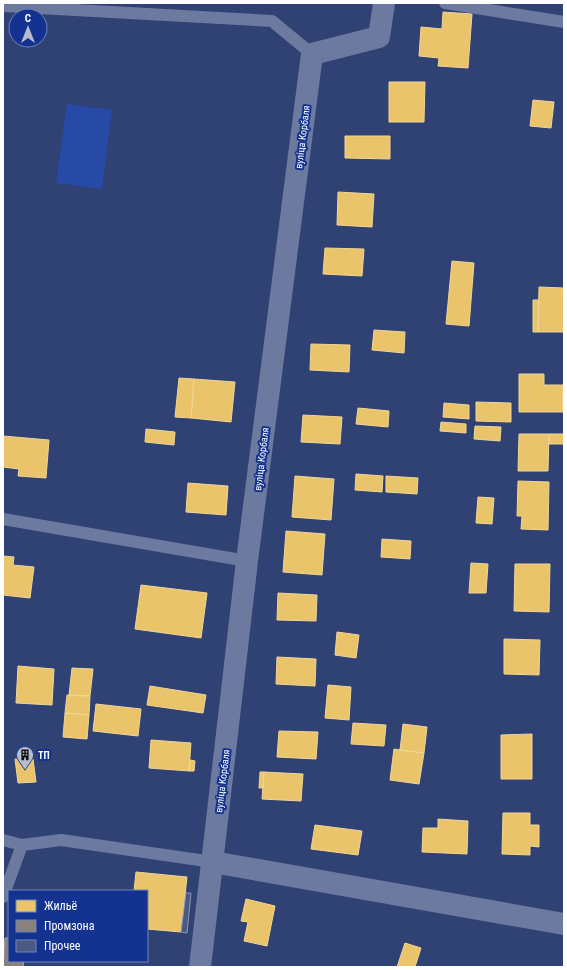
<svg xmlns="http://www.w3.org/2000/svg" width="567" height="970" font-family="'Roboto Condensed',sans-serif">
	<rect width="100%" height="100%" fill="#304174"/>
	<path fill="#274aa7" d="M67,104L112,110L102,189L56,183Z"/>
	<path fill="#e9c46a" stroke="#f0d697" d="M443,12L472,14L468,68L438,66L439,58L419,56L421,27L442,29Z
		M389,82H425L424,122H389Z
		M533,100L554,102L551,128L530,126Z
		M345,136H390V159L345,158Z
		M338,192L374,194L372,227L337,225Z
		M325,248L364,249L362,276L323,274Z
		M452,261L474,263L469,326L446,324Z
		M539,287L564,288V332H538Z
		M533,300H539L538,332H533Z
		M374,330L405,332L404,353L372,350Z
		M311,344L350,345L349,372L310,370Z
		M519,374H544V385H563V412H519Z
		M179,378L194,379L191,418L175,417Z
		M194,379L235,382L231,422L191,418Z
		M476,402L511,403V422L476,421Z
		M444,403L469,405V419L443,417Z
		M358,408L389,411L388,427L356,424Z
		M303,415L342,417L340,444L301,442Z
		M441,422L466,424V433L440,431Z
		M475,426L501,427L500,441L474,439Z
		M146,429L175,432L174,445L145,442Z
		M519,434H549L548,471H518Z
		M549,434H564V444H549Z
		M3,436L49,440L46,478L18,476L19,469L3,467Z
		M356,474L383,476L382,492L355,490Z
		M295,476L334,479L331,520L292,517Z
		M386,476L418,478L417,494L386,492Z
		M518,481L549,482L548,530L521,529L522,516H517Z
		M188,483L228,486L226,515L186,512Z
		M478,497L494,498L492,524L476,523Z
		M286,531L325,534L322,575L283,572Z
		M382,539L411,541L410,559L381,557Z
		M3,556L14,557L13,565L34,567L30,598L3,595Z
		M471,563L488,564L486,593H469Z
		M515,564H550L549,612L514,611Z
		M141,585L207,593L201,638L135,629Z
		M278,593L317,595L316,621L277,620Z
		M337,632L359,635L356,658L335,655Z
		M504,639L540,640L539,675L504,674Z
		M277,657L316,659L315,686L276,684Z
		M18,666L54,669L52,705L16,703Z
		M72,668L93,669L90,696L69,695Z
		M328,685L351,687L349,720L325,718Z
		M150,686L206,695L203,713L147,705Z
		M67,695L90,696L89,715L65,713Z
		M96,704L141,709L138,736L93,731Z
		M65,713L89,715L87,739L63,737Z
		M353,723L386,725L384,746L351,744Z
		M403,724L427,727L424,753L400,750Z
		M279,731L318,732L316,759L277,757Z
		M532,734V779H501V735Z
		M151,740L191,743L189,771L149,768Z
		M394,749L424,753L419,784L390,780Z
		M15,759H33L36,782L18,783Z
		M190,760L195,761L194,771H189Z
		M260,772H264L263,788H259Z
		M264,772L303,774L301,801L262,799Z
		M503,813H530V825H539V847L530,846V855L502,854Z
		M438,819L468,821L467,854L422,852L423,828H438Z
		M315,825L362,831L358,855L311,849Z
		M136,872L187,877L181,932L147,929V891H134Z
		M246,899L275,906L267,946L244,941L248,922L241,921Z
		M405,943L421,948L415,967H397Z"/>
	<path fill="#8a817c" stroke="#ada7a3" d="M5,938H9V961H24L23,967H3Z"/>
	<path fill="#4b5982" stroke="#8c97b5" d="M186,893H191L187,933L181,932Z"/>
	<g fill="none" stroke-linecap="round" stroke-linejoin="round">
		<path stroke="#6c7a9f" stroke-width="12" d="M445,3L564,22
			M3,6L272,21L312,54
			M3,519L247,561
			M3,840L22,845
			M3,897L22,845L61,840L213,862"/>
		<path stroke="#6c7a9f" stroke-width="22" d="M213,862L564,924
			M200,967L247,561L312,54L379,37L384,3"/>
	</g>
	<defs>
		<symbol id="building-pin" viewBox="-11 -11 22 30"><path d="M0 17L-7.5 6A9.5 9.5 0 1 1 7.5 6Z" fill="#b7bcce" stroke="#143390"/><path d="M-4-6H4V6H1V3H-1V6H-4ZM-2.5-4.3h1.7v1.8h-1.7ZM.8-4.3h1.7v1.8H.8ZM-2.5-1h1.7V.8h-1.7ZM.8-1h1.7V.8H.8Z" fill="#111"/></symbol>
	</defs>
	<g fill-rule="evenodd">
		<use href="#building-pin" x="15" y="745" width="20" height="27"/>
	</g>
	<g text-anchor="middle" stroke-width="4" stroke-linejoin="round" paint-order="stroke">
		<g font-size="10" fill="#fff" stroke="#143390">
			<text transform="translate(302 137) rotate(-83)" y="4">вуліца Корбаля</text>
			<text transform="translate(261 459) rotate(-83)" y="4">вуліца Корбаля</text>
			<text transform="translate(222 781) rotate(-83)" y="4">вуліца Корбаля</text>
		</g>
		<g font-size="10" font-weight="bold" fill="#fff" stroke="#143390" text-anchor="start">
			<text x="38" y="759">ТП</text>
		</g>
	</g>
	<rect width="567" height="970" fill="none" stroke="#ffffff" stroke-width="8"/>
	<rect x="8" y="890" width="140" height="72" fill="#143390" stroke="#7285bc"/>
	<rect x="16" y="900" width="20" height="12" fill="#e9c46a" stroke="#7285bc"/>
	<text x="44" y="910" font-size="12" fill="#ffffff">Жильё</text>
	<rect x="16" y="920" width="20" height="12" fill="#8a817c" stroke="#7285bc"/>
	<text x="44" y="930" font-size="12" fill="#ffffff">Промзона</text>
	<rect x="16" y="940" width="20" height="12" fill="#4b5982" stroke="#7285bc"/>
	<text x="44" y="950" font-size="12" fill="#ffffff">Прочее</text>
	<g transform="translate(28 28)"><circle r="19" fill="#143390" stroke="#7285bc"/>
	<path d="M0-3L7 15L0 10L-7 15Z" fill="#b7bcce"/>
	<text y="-6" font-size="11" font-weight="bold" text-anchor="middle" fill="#ffffff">С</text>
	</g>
</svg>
